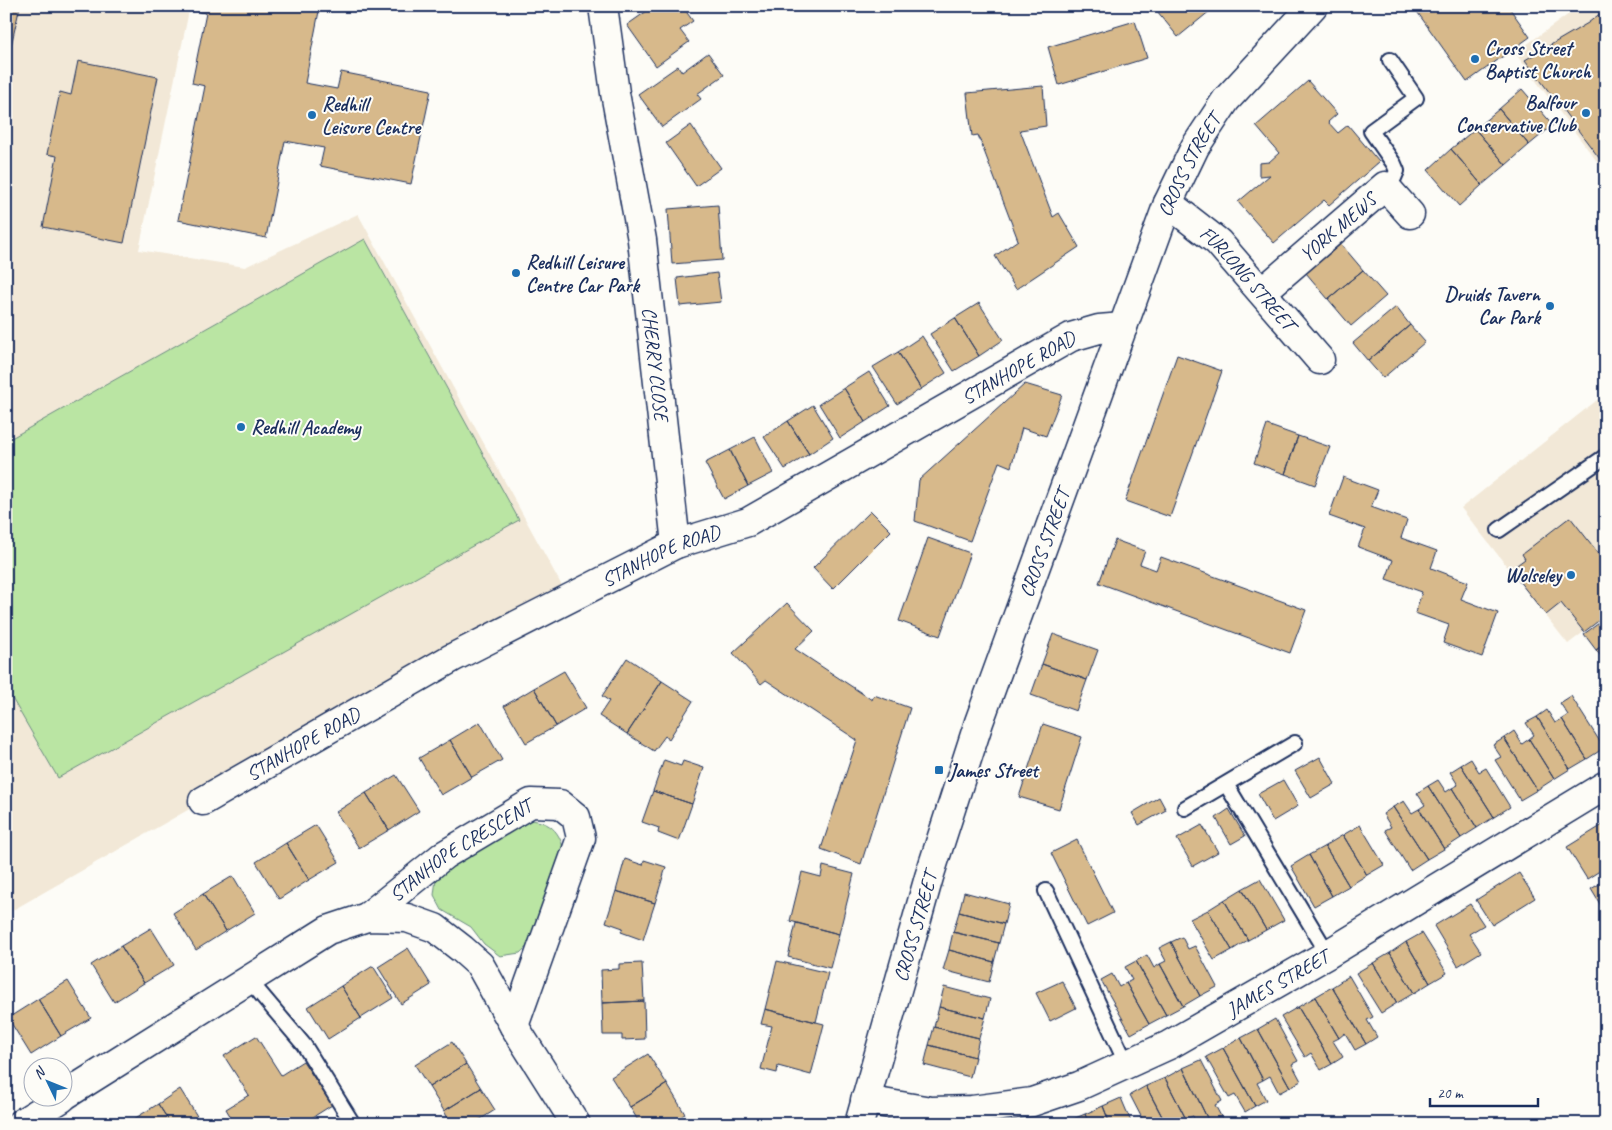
<svg xmlns="http://www.w3.org/2000/svg" width="1612" height="1130" font-family="Caveat,sans-serif">
	<rect width="100%" height="100%" fill="#fdfcf7"/>
	<filter id="ink" filterUnits="userSpaceOnUse"><feTurbulence type="fractalNoise" baseFrequency=".02" numOctaves="2"/><feDisplacementMap in="SourceGraphic" scale="10" xChannelSelector="R" yChannelSelector="G"/><feConvolveMatrix kernelMatrix="1 2 1 2 8 2 1 2 1" color-interpolation-filters="sRGB"/></filter>
	<g filter="url(#ink)">
		<path fill="#f2e8d7" d="M6,6H190L139,250L245,267L358,214L562,586L263,767L6,914Z
			M1580,6H1606L1605,172L1515,53Z
			M1606,393V615L1568,644L1461,508Z"/>
		<path fill="#bae5a3" stroke="#6a8a80" d="M365,239L519,520L58,778L6,688V441Z
			M523,819C550,821 560,829 565,856L535,939L520,953L500,956L484,944L471,927L442,910L434,895L436,879L446,867Z"/>
		<path fill="#d7b98b" stroke="#1b2f5e" d="M6,6H20L6,68Z
			M200,6H320L305,83L337,89L341,72L431,90L411,184L320,166L324,148L285,141L266,238L178,220L205,86L192,83L206,13L199,12Z
			M654,6H682L693,21L680,30L689,42L656,66L627,25Z
			M1153,6H1216L1178,37Z
			M1413,6H1508L1530,37L1467,82Z
			M1606,9V167L1525,60L1588,23Z
			M1135,21L1147,58L1059,85L1048,47Z
			M708,53L724,75L697,94L701,99L662,127L638,94L678,66L682,72Z
			M78,61L158,77L124,243L43,227L57,156L47,154L60,92L71,95Z
			M1308,81L1337,114L1328,122L1338,133L1348,125L1379,162L1329,205L1324,200L1274,243L1238,202L1270,175L1259,176V163L1269,162L1279,153L1256,126Z
			M1043,86L1046,126L1020,130L1053,217L1059,213L1079,247L1016,289L995,256L1018,240L978,135L972,136L967,93Z
			M1522,89L1553,125L1529,145L1499,109Z
			M1499,109L1529,145L1506,165L1475,129Z
			M691,125L721,168L696,186L666,143Z
			M1475,129L1506,165L1482,185L1451,149Z
			M1451,149L1482,185L1459,206L1428,170Z
			M718,205L722,260L672,264L668,209Z
			M1341,244L1363,270L1328,299L1306,273Z
			M1363,270L1386,296L1351,326L1328,299Z
			M717,273L721,302L680,306L677,278Z
			M979,303L1003,340L979,356L955,318Z
			M1396,307L1410,325L1368,361L1353,343Z
			M955,318L979,356L954,371L930,334Z
			M1410,325L1425,342L1383,378L1368,361Z
			M922,336L946,373L921,389L898,352Z
			M898,352L921,389L897,404L873,367Z
			M1177,355L1222,371L1170,517L1125,501Z
			M869,372L890,406L865,422L844,388Z
			M1025,384L1062,395L1046,436L1022,428L1011,467L999,462L970,541L915,521L919,480Z
			M844,388L865,422L840,438L819,404Z
			M813,405L833,438L809,454L788,421Z
			M788,421L809,454L785,469L764,437Z
			M1267,425L1298,436L1285,474L1254,463Z
			M1298,436L1330,447L1315,485L1285,474Z
			M755,437L773,473L748,486L730,450Z
			M730,450L748,486L724,499L705,463Z
			M1343,477L1378,490L1371,507L1407,520L1401,538L1437,551L1431,568L1468,582L1461,599L1498,613L1482,657L1443,643L1449,625L1415,613L1422,592L1386,579L1393,560L1358,547L1365,529L1329,516Z
			M871,511L891,531L833,589L813,568Z
			M1570,517L1606,563V615L1584,632L1561,603L1546,615L1510,570L1525,559L1522,554Z
			M928,538L970,553L940,636L899,621Z
			M1115,540L1145,551L1140,564L1156,570L1161,557L1306,610L1290,653L1099,583Z
			M787,603L814,631L795,649L872,700L874,695L910,708L861,864L821,849L857,740L766,680L761,684L733,653Z
			M1606,618V643L1596,650L1584,634Z
			M1053,634L1098,650L1087,680L1042,664Z
			M1606,643V662L1596,650Z
			M627,658L662,681L627,734L599,716L609,701L602,696Z
			M1042,664L1087,680L1076,711L1031,695Z
			M564,671L586,708L556,726L534,688Z
			M662,681L693,701L669,739L665,736L654,751L627,734Z
			M534,688L556,726L526,743L504,706Z
			M1571,696L1604,748L1587,759L1562,719L1568,715L1560,703Z
			M1547,710L1555,723L1562,719L1587,759L1570,769L1537,717Z
			M1537,717L1570,769L1554,779L1529,739L1534,735L1526,723Z
			M480,722L502,760L472,777L450,740Z
			M1043,724L1082,737L1059,809L1019,797Z
			M1514,731L1522,744L1529,739L1554,779L1537,790L1504,738Z
			M1504,738L1537,790L1520,800L1495,760L1501,757L1493,745Z
			M450,740L472,777L441,795L419,758Z
			M1320,757L1335,784L1311,798L1295,771Z
			M1471,759L1479,772L1486,768L1510,807L1494,817L1461,765Z
			M664,760L681,766L683,761L704,768L692,804L653,791Z
			M1461,765L1494,817L1477,828L1452,788L1458,785L1450,772Z
			M396,775L419,811L389,830L366,793Z
			M1283,780L1298,806L1273,821L1258,794Z
			M1438,780L1446,792L1452,788L1477,828L1461,838L1428,786Z
			M1428,786L1461,838L1444,849L1419,809L1425,805L1417,793Z
			M653,791L692,804L679,841L658,833L659,828L642,822Z
			M366,793L389,830L359,848L336,812Z
			M1159,797L1166,810L1139,825L1132,813Z
			M1404,801L1412,813L1419,809L1444,849L1427,859L1393,807Z
			M1393,807L1427,859L1410,870L1385,830L1391,827L1383,814Z
			M1229,809L1245,836L1231,844L1216,818Z
			M1606,823V867L1587,879L1567,847Z
			M316,825L339,862L309,880L286,843Z
			M1202,825L1218,852L1193,866L1177,839Z
			M1360,825L1384,865L1367,875L1343,835Z
			M1343,835L1367,875L1349,886L1325,846Z
			M1077,840L1113,913L1087,926L1051,853Z
			M286,843L309,880L279,899L256,862Z
			M1325,846L1349,886L1332,896L1309,855Z
			M1309,855L1332,896L1314,906L1291,866Z
			M625,859L643,865L644,860L666,867L655,903L616,891Z
			M823,866L854,874L839,934L790,921L802,872L821,877Z
			M1519,873L1535,898L1492,925L1476,900Z
			M233,876L255,913L226,931L203,894Z
			M1260,879L1284,920L1266,930L1242,889Z
			M1606,880V914L1591,889Z
			M1242,889L1266,930L1248,940L1224,900Z
			M616,891L655,903L643,940L621,932L623,928L606,922Z
			M964,892L1009,904L1004,924L959,912Z
			M203,894L226,931L196,950L173,913Z
			M1224,900L1248,940L1232,950L1208,910Z
			M1470,904L1484,925L1469,934L1481,952L1458,966L1434,926Z
			M1208,910L1232,950L1214,960L1190,919Z
			M959,912L1004,924L999,943L953,932Z
			M796,923L839,934L830,968L788,957Z
			M151,928L174,965L144,983L121,946Z
			M953,932L999,943L994,962L949,950Z
			M1422,933L1447,973L1430,983L1406,942Z
			M1182,937L1188,949L1195,946L1217,987L1200,996L1171,942Z
			M1171,942L1200,996L1183,1006L1160,964L1166,961L1159,948Z
			M1406,942L1430,983L1414,993L1390,953Z
			M121,946L144,983L114,1002L91,965Z
			M408,948L431,985L401,1004L378,967Z
			M949,950L994,962L989,982L943,970Z
			M1390,953L1414,993L1397,1003L1373,963Z
			M1147,955L1154,968L1160,964L1183,1006L1166,1015L1136,961Z
			M777,961L828,973L816,1022L765,1009Z
			M1136,961L1166,1015L1149,1024L1126,983L1132,980L1125,967Z
			M642,963L644,1001L602,1003L601,970L619,969V964Z
			M1373,963L1397,1003L1381,1013L1356,973Z
			M373,966L393,998L361,1018L341,986Z
			M1112,974L1119,987L1126,983L1149,1024L1131,1034L1101,980Z
			M1349,976L1373,1017L1367,1020L1377,1037L1366,1044L1332,987Z
			M68,981L91,1018L61,1036L38,999Z
			M1062,981L1076,1008L1050,1021L1036,993Z
			M341,986L361,1018L328,1039L308,1007Z
			M944,987L990,999L985,1018L939,1007Z
			M1332,987L1366,1044L1355,1050L1345,1033L1339,1038L1315,997Z
			M1315,997L1339,1038L1333,1041L1343,1057L1332,1064L1298,1007Z
			M38,999L61,1036L31,1055L8,1018Z
			M644,1001L645,1039L622,1040V1035H603L602,1003Z
			M939,1007L985,1018L979,1038L934,1027Z
			M1298,1007L1332,1064L1321,1070L1311,1053L1305,1057L1281,1017Z
			M765,1009L824,1024L811,1075L778,1066L777,1073L761,1069L772,1026L761,1024Z
			M1275,1019L1298,1061L1292,1064L1301,1081L1290,1087L1258,1029Z
			M934,1027L979,1038L975,1057L929,1045Z
			M1258,1029L1290,1087L1279,1093L1270,1076L1263,1080L1241,1038Z
			M256,1036L281,1075L303,1061L332,1105L302,1124H235L226,1109L249,1095L224,1056Z
			M1241,1038L1263,1080L1257,1083L1266,1100L1255,1106L1223,1048Z
			M452,1042L466,1064L429,1087L415,1065Z
			M929,1045L975,1057L970,1077L924,1065Z
			M1223,1048L1255,1106L1245,1112L1235,1095L1229,1098L1206,1057Z
			M648,1054L667,1084L630,1107L611,1077Z
			M1201,1060L1222,1101L1215,1105L1224,1122L1220,1124H1210L1183,1068Z
			M466,1064L481,1088L444,1111L429,1087Z
			M1183,1068L1210,1124H1196L1193,1116L1186,1119L1165,1078Z
			M1165,1078L1186,1119L1180,1122L1181,1124H1166L1146,1086Z
			M667,1084L685,1114L670,1124H640L630,1107Z
			M1146,1086L1166,1124H1145L1130,1095Z
			M481,1088L495,1110L473,1124H451L444,1111Z
			M180,1089L202,1124H171L158,1104Z
			M1121,1098L1132,1124H1110L1103,1106Z
			M158,1104L171,1124H138L134,1119Z
			M1103,1106L1110,1124H1089L1085,1114Z
			M1085,1114L1089,1124H1066V1122Z"/>
		<g fill="none" stroke-linecap="round" stroke-linejoin="round">
			<defs>
				<path id="service" d="M1385,186L1394,178L1397,171L1394,164L1371,131L1416,98L1390,60
					M1499,530L1606,456
					M1226,784L1328,954
					M1185,808L1295,743
					M1046,891L1127,1065
					M249,980L304,1045L353,1124"/>
				<g id="minor">
					<path id="s1" d="M603,6L615,93L642,240L676,544"/>
					<path id="s2" d="M1168,203L1218,242L1320,360"/>
					<path id="s3" d="M1262,292L1385,186L1410,214"/>
					<path id="s4" d="M203,801L452,658L676,544L748,522L1071,337L1099,329L1123,327"/>
					<path id="s5" d="M367,917L444,855L531,803L560,804L576,817L581,838L514,1026"/>
					<path d="M62,1097L328,930L367,917L407,918L435,928L462,949L480,965L514,1026L576,1124"/>
					<path id="s6" d="M865,1100L931,1111L972,1110L1032,1102L1079,1086L1169,1045L1328,954L1606,785"/>
					<path d="M20,1124L62,1098"/>
				</g>
				<g id="tertiary">
					<path id="s7" d="M859,1124L929,877L979,722L1168,203L1195,147L1226,100L1313,6"/>
				</g>
			</defs>
			<use href="#service" stroke="#1b2f5e" stroke-width="18"/>
			<use href="#minor" stroke="#1b2f5e" stroke-width="31"/>
			<use href="#tertiary" stroke="#1b2f5e" stroke-width="31"/>
			<use href="#service" stroke="#fdfcf7" stroke-width="14"/>
			<use href="#minor" stroke="#fdfcf7" stroke-width="28"/>
			<use href="#tertiary" stroke="#fdfcf7" stroke-width="28"/>
		</g>
	</g>
	<g fill="#1f6fb2" stroke="#fdfcf7" stroke-width="2">
		<circle cx="1475" cy="59" r="5"/>
		<circle cx="1586" cy="113" r="5"/>
		<circle cx="312" cy="115" r="5"/>
		<circle cx="516" cy="273" r="5"/>
		<circle cx="1550" cy="306" r="5"/>
		<circle cx="241" cy="427" r="5"/>
		<circle cx="1571" cy="575" r="5"/>
		<rect x="934" y="765" width="10" height="10" rx="2.5"/>
	</g>
	<g text-anchor="middle" stroke-width="4" stroke-linejoin="round" paint-order="stroke">
		<g font-size="20" font-weight="bold" fill="#1b2f5e" stroke="#fdfcf7" text-anchor="start">
			<text x="1485" y="55">Cross Street<tspan x="1485" dy="23">Baptist Church</tspan></text>
			<text x="1576" y="109" text-anchor="end">Balfour<tspan x="1576" dy="23">Conservative Club</tspan></text>
			<text x="322" y="111">Redhill<tspan x="322" dy="23">Leisure Centre</tspan></text>
			<text x="526" y="269">Redhill Leisure<tspan x="526" dy="23">Centre Car Park</tspan></text>
			<text x="1540" y="301" text-anchor="end">Druids Tavern<tspan x="1540" dy="23">Car Park</tspan></text>
			<text x="251" y="434">Redhill Academy</text>
			<text x="1561" y="582" text-anchor="end">Wolseley</text>
			<text x="949" y="777">James Street</text>
		</g>
		<g font-size="20" fill="#1b2f5e" stroke="#fdfcf7">
			<text dy="7" stroke="none"><textPath href="#s7" startOffset="1015">CROSS STREET</textPath></text>
			<text dy="7" stroke="none"><textPath href="#s3" startOffset="100">YORK MEWS</textPath></text>
			<text dy="7" stroke="none"><textPath href="#s2" startOffset="110">FURLONG STREET</textPath></text>
			<text dy="7" stroke="none"><textPath href="#s1" startOffset="362">CHERRY CLOSE</textPath></text>
			<text dy="7" stroke="none"><textPath href="#s4" startOffset="925">STANHOPE ROAD</textPath></text>
			<text dy="7" stroke="none"><textPath href="#s7" startOffset="610">CROSS STREET</textPath></text>
			<text dy="7" stroke="none"><textPath href="#s4" startOffset="520">STANHOPE ROAD</textPath></text>
			<text dy="7" stroke="none"><textPath href="#s4" startOffset="115">STANHOPE ROAD</textPath></text>
			<text dy="7" stroke="none"><textPath href="#s5" startOffset="115">STANHOPE CRESCENT</textPath></text>
			<text dy="7" stroke="none"><textPath href="#s7" startOffset="205">CROSS STREET</textPath></text>
			<text dy="7" stroke="none"><textPath href="#s6" startOffset="442">JAMES STREET</textPath></text>
		</g>
	</g>
	<rect width="1612" height="1130" fill="none" stroke="#fdfcf7" stroke-width="25"/>
	<rect x="12" y="12" width="1587" height="1105" fill="none" stroke="#1b2f5e" stroke-width="2" filter="url(#ink)"/>
	<g transform="translate(48 1082) rotate(313)"><circle r="24" fill="#fdfcf7" stroke="#a3aaba"/>
	<path d="M0-4L9 19L0 12L-9 19Z" fill="#1f6fb2"/>
	<text y="-8" font-size="14" font-weight="bold" text-anchor="middle" fill="#1b2f5e">N</text>
	</g>
	<path d="M1430 1098v8h108v-8" fill="none" stroke="#1b2f5e" stroke-width="2.5"/>
	<text x="1437" y="1098" font-size="15" fill="#1b2f5e" stroke="#fdfcf7" stroke-width="4" paint-order="stroke">20 m</text>
</svg>
